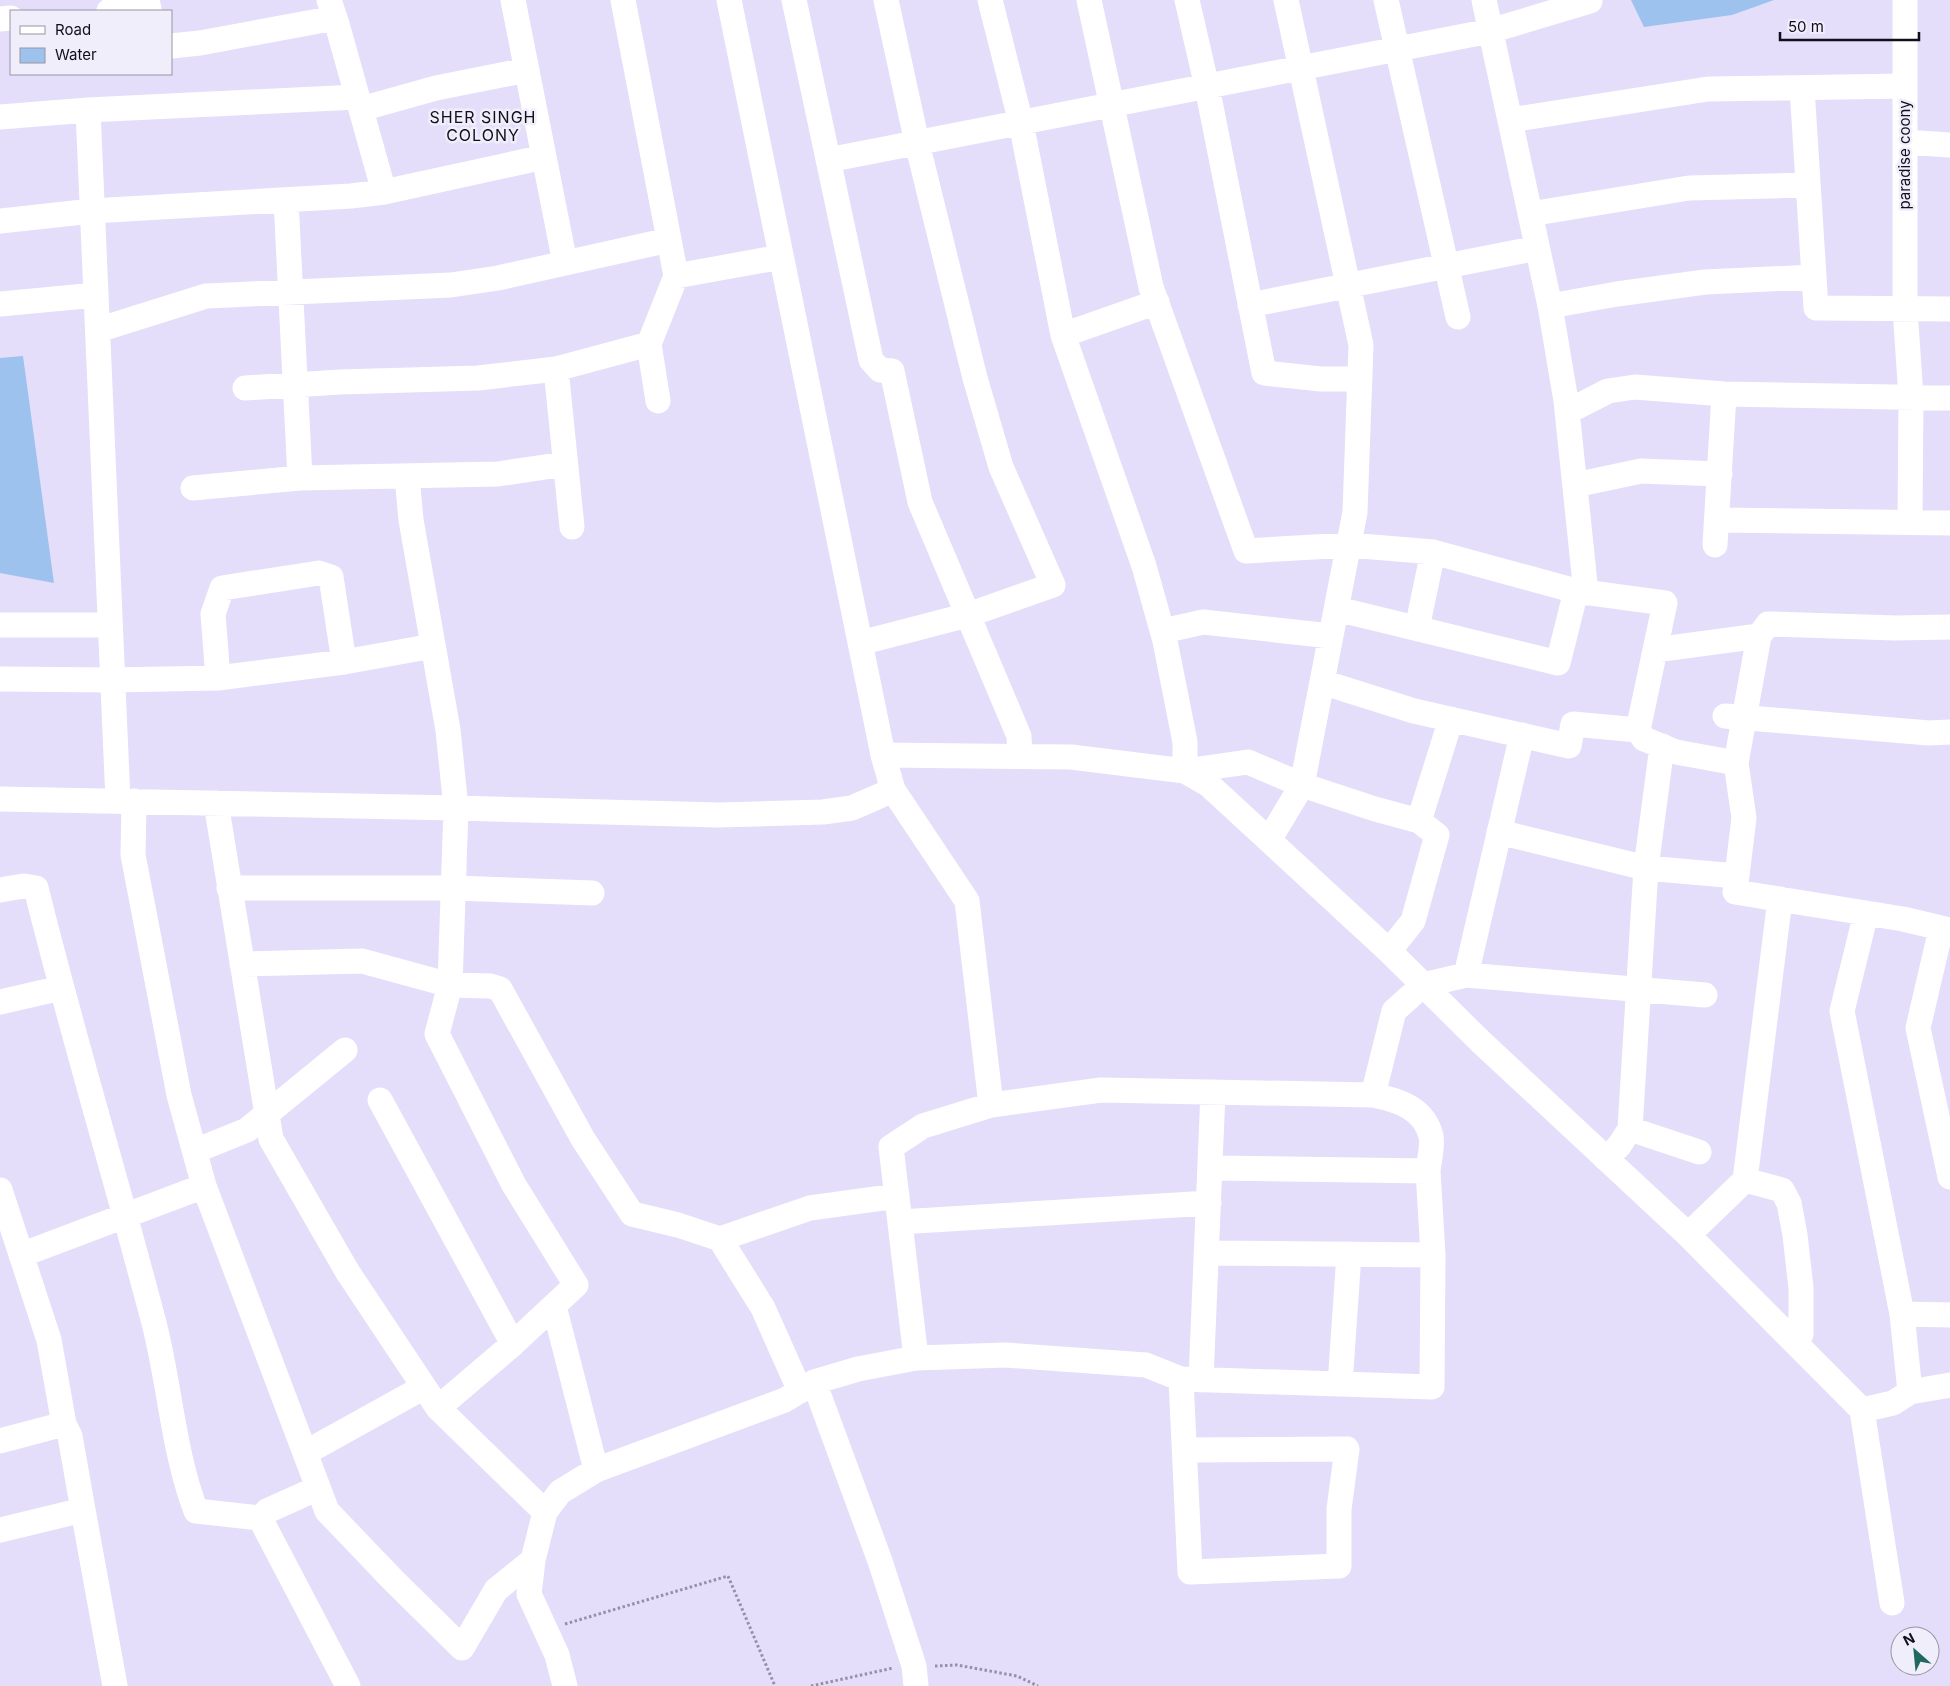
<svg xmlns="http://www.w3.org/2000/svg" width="1950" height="1686" font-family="Inter,sans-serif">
	<rect width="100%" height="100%" fill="#e4defb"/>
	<path fill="#9ec2ee" d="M1631,0H1774L1732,15L1644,27Z
		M23,356L54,583L0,573V358Z"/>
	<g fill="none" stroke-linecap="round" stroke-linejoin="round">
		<path stroke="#9590a7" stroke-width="3" stroke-dasharray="2.5 2.5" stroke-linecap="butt" d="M565,1624L728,1576L775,1686
			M935,1666L957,1665L1017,1676L1038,1686
			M811,1686L893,1668"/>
		<path stroke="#fff" stroke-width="25" d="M513,0L565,263
			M623,0L676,276L649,344L658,401
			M729,0L883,755L893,790L967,901L991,1105
			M794,0L871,360L880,370L892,371L920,502L1019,736L1020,756
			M990,0L1021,123L1063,335L1144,566L1165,641L1185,742V771L1248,762L1302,785L1375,809L1419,821L1437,835L1413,921L1389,951
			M1089,0L1151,287L1246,551L1349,545L1433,552L1576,591L1665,603L1638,730L1644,739L1676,752L1736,763
			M1187,0L1207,87L1264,373L1321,379H1360
			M1386,0L1458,317
			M1484,0L1550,306L1566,401L1586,593
			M1905,0V309L1911,397L1910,522
			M109,11L149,9L147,0
			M0,19L11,18
			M171,46L200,43L335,18
			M1802,88L1816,308L1950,309
			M361,109L436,88L527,70
			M88,110L118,801
			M0,117L88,110L357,97
			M1510,120L1708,89L1905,86
			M1905,142L1950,145
			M828,160L1490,31L1590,1
			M384,192L544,157
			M286,200L300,478
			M1530,214L1689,188L1808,185
			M0,221L92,211L351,196L384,192L337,24L329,0
			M676,276L781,257
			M0,304L96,295
			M1250,305L1537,248
			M1550,306L1617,294L1705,282L1814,277
			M98,330L206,296L451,285L498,278L669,240
			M1063,335L1157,302
			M556,369L572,527
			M245,388L340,382L478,378L556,369L649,344
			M1567,412L1608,391L1635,387L1724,394L1950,398
			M407,476L411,520L448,730L456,808L450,985L437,1034L514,1185L576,1285L513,1344L438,1408
			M1575,485L1641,471L1720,474
			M193,488L300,478L498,474L565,464
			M1717,520L1950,523
			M1715,545L1724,394
			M1337,609L1558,663L1576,591
			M0,625H110
			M1950,627L1896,628L1768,624L1759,636L1736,763L1744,818L1735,892L1903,919L1950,930
			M1417,628L1433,552
			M1163,631L1203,622L1331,636
			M860,643L968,615L1053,585L1001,467L975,378L917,143L886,0
			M1655,650L1759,636
			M218,678L213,614L222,588L319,573L331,577L344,662
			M0,679L113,680L218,678L344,662L433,646
			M1322,682L1414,711L1569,746L1573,724L1638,730
			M1725,716L1929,733L1950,732
			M883,755L1071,757L1185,771L1209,785L1389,951L1481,1042L1684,1231L1862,1410L1892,1603
			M0,799L456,808L719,815L823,812L852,808L893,790
			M134,801L133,855L179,1095L204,1186L327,1511L393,1580L462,1648L496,1590L533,1560
			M216,803L271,1139L347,1271L438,1408L545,1512
			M1419,821L1451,719
			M1499,832L1646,868L1737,876
			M1269,840L1302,785L1355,512L1361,345L1286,0
			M229,888H453L592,893
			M0,890L24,886L36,888C72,1034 116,1178 154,1323C170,1385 173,1451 196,1511L260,1518
			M1866,913L1842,1011L1902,1314L1910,1392
			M1941,929L1918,1028L1950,1177
			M242,964L362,961L450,985L490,986L500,989L583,1139L632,1214L678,1225L720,1239L763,1308L800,1391
			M1466,975L1522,735
			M0,1002L61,988
			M1373,1095C1398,1100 1424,1108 1431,1136C1433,1146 1429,1161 1428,1171
			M380,1100L513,1344
			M1630,1129L1646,868L1662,746
			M195,1151L247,1130L345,1050
			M1606,1159L1619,1146L1630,1129L1699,1152
			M1745,1180L1782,1190L1789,1203L1795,1235L1801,1288V1334L1797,1344
			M0,1190L49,1340L64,1424L70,1436L83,1510L0,1530
			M900,1222L1209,1203
			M1688,1235L1745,1180L1780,899
			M720,1239L810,1208L897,1196
			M1207,1253L1433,1255
			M21,1255L204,1186
			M554,1306L596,1470
			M1902,1314L1950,1315
			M916,1358L891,1147L923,1126L991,1105L1101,1090L1373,1095L1394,1011L1423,985L1466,975L1705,995
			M1181,1379L1190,1572L1339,1566V1509L1347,1449L1185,1450
			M1201,1380L1213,1092
			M814,1382L880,1561L914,1666L916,1686
			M1340,1384L1349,1254
			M1862,1410L1893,1403L1910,1392L1950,1385
			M0,1441L64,1424
			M305,1453L424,1387
			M83,1510L115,1686
			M260,1518L348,1686
			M260,1518L267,1511L318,1488
			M565,1686L557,1655L529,1594L533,1560L545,1512L560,1492L596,1470L785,1400L814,1382L858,1369L916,1358L1006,1355L1146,1365L1181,1379L1432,1387L1433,1255L1428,1171L1210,1168"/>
	</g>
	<g text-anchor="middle" stroke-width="5" stroke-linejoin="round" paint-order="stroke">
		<g font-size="15" fill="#120f1b" stroke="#f1eefc">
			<text transform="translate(1905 155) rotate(-90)" y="5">paradise coony</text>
		</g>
		<g font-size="16" letter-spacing="1" fill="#120f1b" stroke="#f1eefc">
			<text x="483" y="123">SHER SINGH<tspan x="483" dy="18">COLONY</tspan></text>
		</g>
	</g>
	<rect x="10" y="10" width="162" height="65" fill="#f1eefc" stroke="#9895a2"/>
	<rect x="20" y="26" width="25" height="8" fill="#ffffff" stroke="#9895a2"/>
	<text x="55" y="35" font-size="15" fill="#120f1b">Road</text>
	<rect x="20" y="48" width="25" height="15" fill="#9ec2ee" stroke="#9895a2"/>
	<text x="55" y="60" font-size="15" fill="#120f1b">Water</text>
	<g transform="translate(1915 1651) rotate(333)"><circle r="24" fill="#f1eefc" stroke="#9895a2"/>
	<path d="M0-4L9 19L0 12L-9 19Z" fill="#206960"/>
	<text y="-8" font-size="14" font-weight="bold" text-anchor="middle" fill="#120f1b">N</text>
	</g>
	<path d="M1780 32v8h139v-8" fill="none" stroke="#120f1b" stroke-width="2.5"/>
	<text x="1788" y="32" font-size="15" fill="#120f1b" stroke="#f1eefc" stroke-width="4" paint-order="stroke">50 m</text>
</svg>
